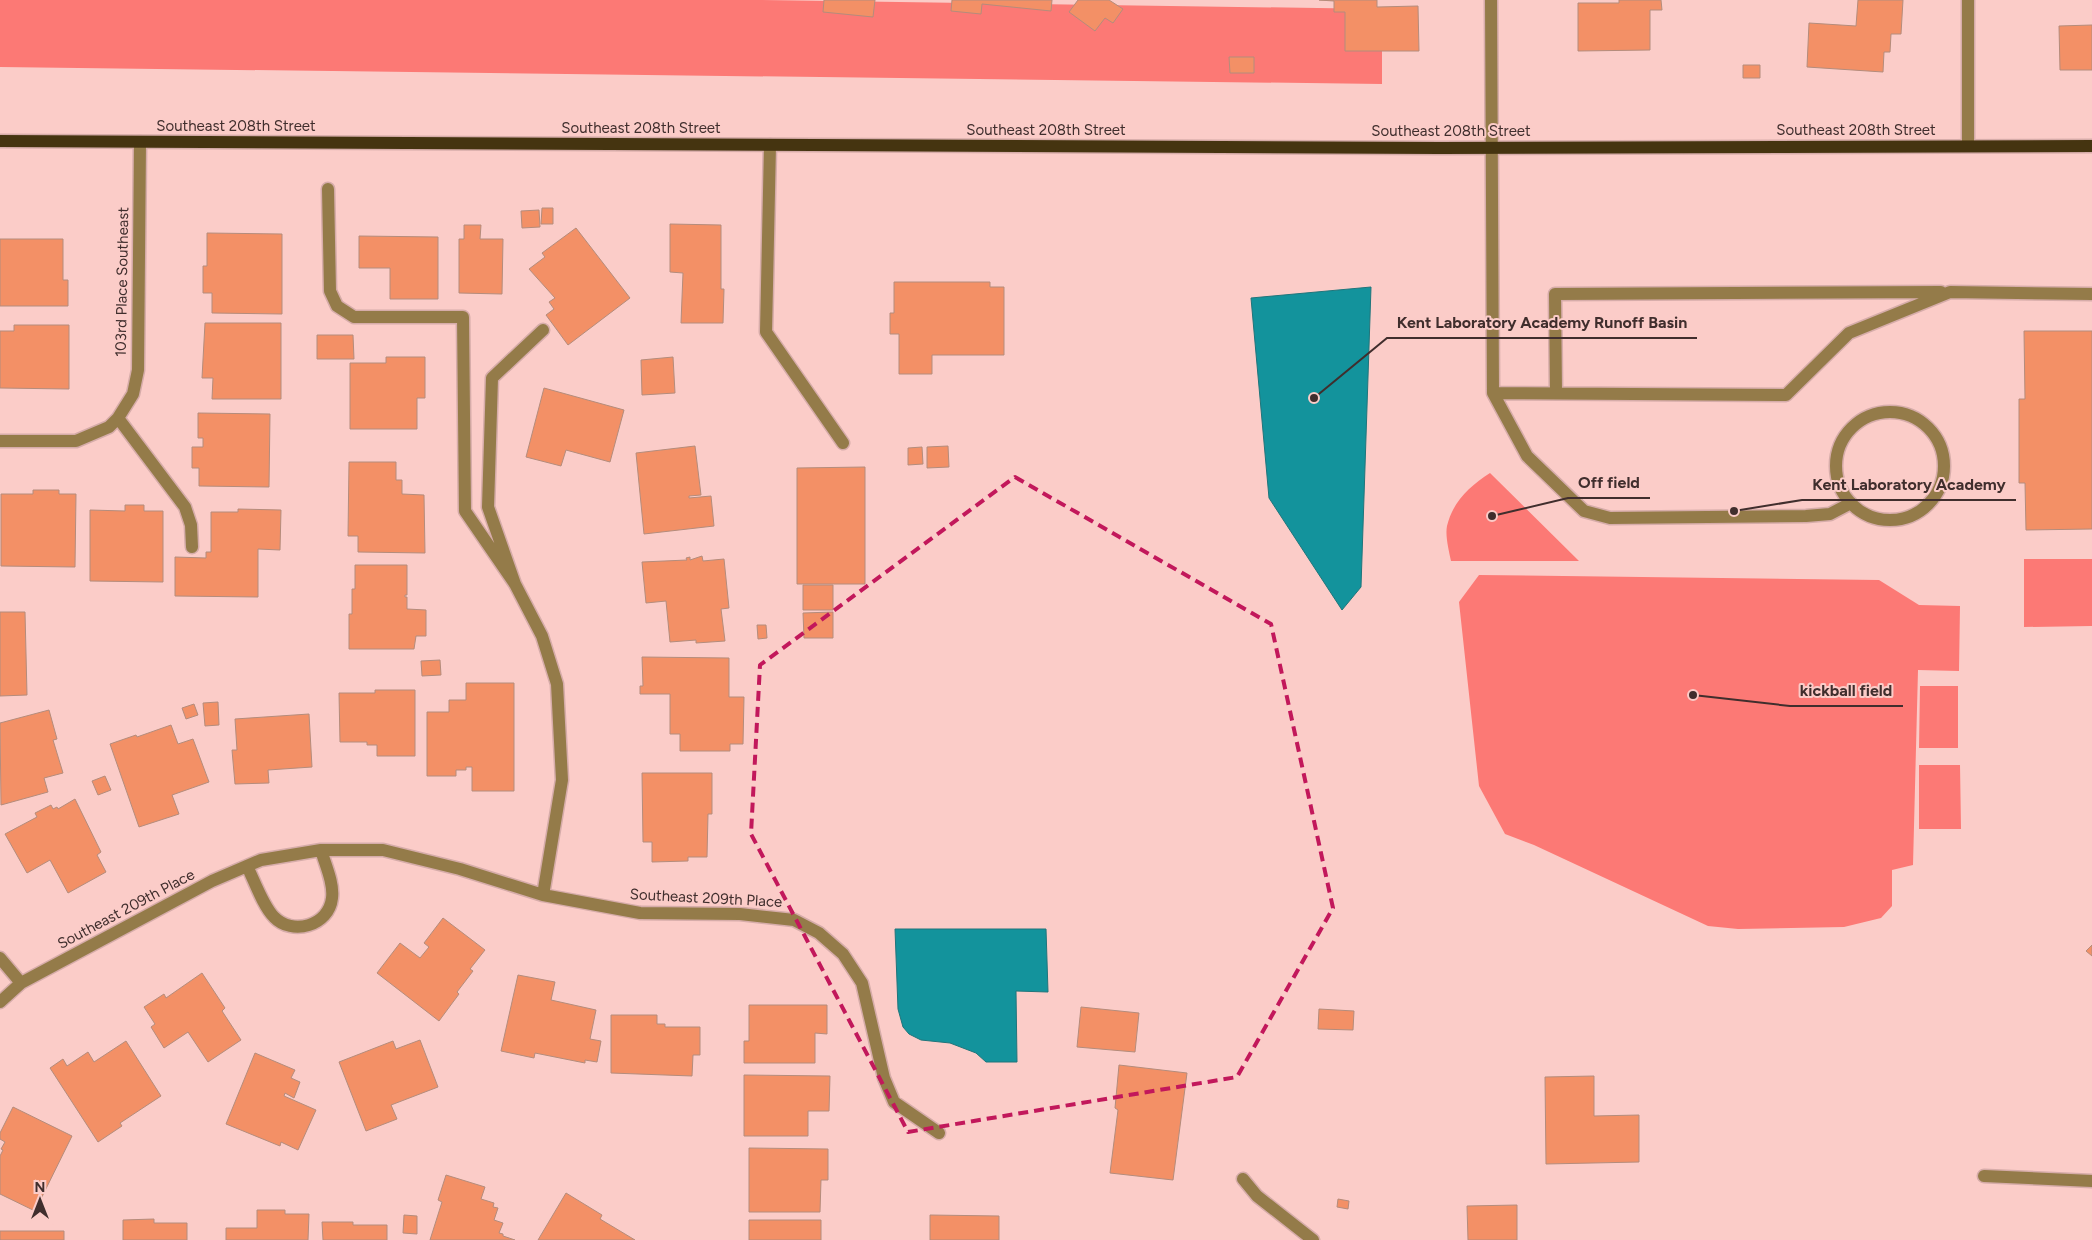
<svg xmlns="http://www.w3.org/2000/svg" width="2092" height="1240" font-family="Figtree,sans-serif">
	<rect width="100%" height="100%" fill="#fbccc8"/>
	<path fill="#fc7975" d="M0,0H762L1382,9V84L0,67Z
		M1490,473L1579,561H1451C1449,551 1445,536 1447,526C1453,501 1470,486 1490,473Z
		M2024,559H2092V626L2024,627Z
		M1479,575L1879,580L1919,605L1960,606L1959,671L1918,670L1913,865L1892,870V906L1881,918L1844,927L1738,929L1708,926L1534,845L1505,834L1479,786L1459,602Z
		M1920,686H1958V748H1919Z
		M1919,765H1960L1961,829H1919Z"/>
	<path fill="#13939c" stroke="#20757b" d="M1371,287L1361,587L1342,610L1269,498L1251,298Z
		M895,929H1046L1048,992L1016,991L1017,1062H986L976,1053L950,1043L921,1040L909,1034L903,1027L898,1009Z"/>
	<path fill="#f39066" stroke="#b48c7c" d="M824,0H875L873,17L823,12Z
		M952,0H1052L1051,11L982,4L981,14L951,11Z
		M1078,0H1109L1123,9L1113,23L1105,18L1095,31L1069,12Z
		M1319,0H1377V7L1418,6L1419,51H1345V12H1334V1Z
		M1619,0H1661L1662,10H1650V50L1578,51V3H1619Z
		M1858,0H1903L1901,34H1891L1890,52H1884L1883,72L1807,67L1809,23L1856,26Z
		M2092,25V70H2060L2059,26Z
		M1229,57H1254V73H1230Z
		M1743,65H1760V78H1743Z
		M542,208H553V224H541Z
		M539,210L540,227L522,228L521,211Z
		M670,224L721,225V289H724L723,323H681L683,273L670,272Z
		M464,225H481L480,239H503L502,294L459,293V239H464Z
		M576,228L630,298L568,345L546,315L554,309L549,302L555,298L529,269L545,257L542,253Z
		M207,233L282,234V314L212,313V293H203V266H207Z
		M359,236L438,237V299H390V268H359Z
		M0,239H63V280H68V306H0Z
		M894,282H990V287H1004V355H932V374H899V334H890V313H894Z
		M205,323H281V399H212L213,378H202Z
		M14,325H69V389L0,388V331H14Z
		M2024,331H2092V529L2026,530L2025,483H2019V399H2025Z
		M317,335H353L354,359H317Z
		M386,357H425V398H417V429H350V363H386Z
		M673,357L675,393L642,395L641,360Z
		M544,388L624,410L610,462L566,450L561,466L526,457Z
		M198,413L270,414L269,487L199,486V468H192V447H203V438H198Z
		M695,446L701,495L689,496V498L711,496L714,526L644,534L636,453Z
		M948,446L949,467L927,468V447Z
		M922,447L923,464L908,465V448Z
		M349,462H396V480H402V494L424,495L425,553L358,552V536H348Z
		M865,467V584H797V468Z
		M33,490H59V494H76L75,567L1,566V494H33Z
		M125,505H144V511H163V582L90,581V510L125,511Z
		M238,509L281,510L280,550L258,549V597L175,596V557L206,558V552H211V512H238Z
		M702,556L703,561L724,559L729,608L721,609L725,641L696,643V640L670,642L666,601L646,603L642,562L687,560L686,558L690,557V560Z
		M355,565H407V595H405V597H407V609L426,610V636H416L414,649H349V614H352V589H355Z
		M803,585H833V610H803Z
		M0,612H25L27,695L0,696Z
		M833,612V638H804L803,613Z
		M757,625H766L767,638L758,639Z
		M642,657L729,658V697H744L743,744H730V751H680V734H670V694H640V686H643Z
		M440,660L441,675L422,676L421,661Z
		M466,683H514V791H472V767H466V770H456V776H427V712H449V700H466Z
		M375,690H415V756H377V745H367V742H340L339,693H375Z
		M218,702L219,725L205,726L203,703Z
		M194,704L198,715L186,719L182,708Z
		M49,710L57,739L53,740L63,773L44,778L48,792L1,805L0,723Z
		M309,714L312,767L268,770L269,783L235,784L232,750H237L235,719Z
		M171,725L178,744L193,739L209,782L172,795L179,814L139,827L110,744L136,735L137,737Z
		M642,773H712V814H708L707,857H688V861L652,862V842H643Z
		M105,776L111,790L98,795L92,781Z
		M75,799L101,852L97,855L106,872L68,893L50,860L27,873L5,834L37,817L35,813L51,805L53,809L57,807L58,809Z
		M443,918L485,950L470,969L473,971L457,992L459,994L439,1021L377,973L400,943L420,958L429,947L424,943Z
		M2092,945V956L2086,951Z
		M202,973L225,1008L222,1011L241,1040L208,1062L188,1032L164,1048L151,1027L155,1024L144,1007L164,994L166,998Z
		M518,975L555,982L551,1000L596,1010L590,1039L601,1041L597,1062L585,1060V1063L535,1053L534,1058L501,1051Z
		M749,1005H827V1034L815,1033V1063H744V1041H749Z
		M1081,1007L1139,1013L1135,1052L1077,1047Z
		M1319,1009L1354,1011L1353,1030L1318,1029Z
		M611,1015H657V1024H665V1027H700V1055H693L692,1076L611,1073Z
		M420,1040L438,1087L391,1105L397,1119L366,1131L339,1062L393,1041L396,1049Z
		M126,1041L161,1096L120,1123L122,1126L98,1142L50,1068L63,1059L67,1066L88,1052L94,1062Z
		M255,1053L295,1070L291,1078L300,1082L294,1098L285,1093L284,1096L316,1110L298,1150L281,1142L280,1146L226,1124Z
		M1119,1065L1187,1073L1173,1180L1110,1173L1118,1110L1115,1108Z
		M744,1075L830,1076L829,1111H808V1136H744Z
		M1594,1076V1116L1639,1115V1162L1546,1164L1545,1077Z
		M13,1107L72,1136L35,1211L0,1194V1156L3,1150L1,1149L5,1142L0,1139V1133Z
		M749,1148L828,1149V1180H821L820,1212H749Z
		M446,1175L485,1187L481,1199L494,1203L493,1207L498,1208L494,1220L503,1223L499,1233L503,1234V1236L515,1240H430L442,1202L438,1200Z
		M566,1193L602,1215L600,1219L635,1240H538Z
		M1338,1199L1349,1201L1348,1209L1337,1207Z
		M1517,1205V1240H1468L1467,1206Z
		M257,1210H285V1214H309L308,1240H226V1228H257Z
		M404,1215L417,1216V1234L403,1233Z
		M930,1215L999,1216V1240H930Z
		M154,1219V1223H187V1240H123V1220Z
		M749,1220H821V1240H749Z
		M322,1222H353V1225H387V1240H323Z
		M0,1231H64V1240H0Z"/>
	<g fill="none" stroke-linecap="round" stroke-linejoin="round">
		<defs>
			<path id="minor" d="M1491,0L1493,393L1527,456L1584,511L1610,518L1806,516L1830,514L1851,503
				M1968,0V145
				M770,145L766,332L843,443
				M328,189L330,291L337,306L354,317H463L465,511L515,584L488,507L492,378L543,330
				M1493,393L1786,395L1849,333L1950,292L2092,294
				M1556,393L1555,294L1941,292
				M1836 466a54 54 0 1 1 108 0a54 54 0 1 1-108 0Z
				M118,418L185,507L191,525L192,547
				M0,441H76L109,427L118,418L133,394L138,370L140,142
				M515,584L542,636L557,684L562,780L543,895
				M247,866C254,880 263,906 274,917C292,936 329,926 332,898C334,883 325,864 321,850
				M0,958L21,983
				M0,1002L21,983L212,881L261,860L321,850H383L460,869L543,895L640,913L740,914L794,920L819,933L843,954L862,983L884,1078L894,1102L939,1133
				M1984,1176L2092,1181
				M1243,1179L1257,1196L1313,1240"/>
			<path id="major" d="M0,141L1440,148L2092,146"/>
		</defs>
		<use href="#minor" stroke="#d6aca9" stroke-width="15"/>
		<use href="#major" stroke="#d6aca9" stroke-width="15"/>
		<use href="#minor" stroke="#947b49" stroke-width="12"/>
		<use href="#major" stroke="#453410" stroke-width="12"/>
	</g>
	<path fill="none" stroke="#c2185b" stroke-width="4" stroke-dasharray="10 6" stroke-linejoin="round" d="M1015,477L1271,624L1333,908L1237,1077L908,1132L751,834L760,665Z"/>
	<g text-anchor="middle" stroke-width="4" stroke-linejoin="round" paint-order="stroke">
		<g font-size="15" fill="#402e2d" stroke="#fbccc8">
			<text x="236" y="131">Southeast 208th Street</text>
			<text x="641" y="133">Southeast 208th Street</text>
			<text x="1046" y="135">Southeast 208th Street</text>
			<text x="1856" y="135">Southeast 208th Street</text>
			<text x="1451" y="136">Southeast 208th Street</text>
			<text transform="translate(122 282) rotate(-89)" y="5">103rd Place Southeast</text>
			<text transform="translate(706 898) rotate(3)" y="5">Southeast 209th Place</text>
			<text transform="translate(126 909) rotate(-28)" y="5">Southeast 209th Place</text>
		</g>
	</g>
	<path fill="none" stroke="#402e2d" stroke-width="2" d="M1314 398L1387 338H1697M1492 516L1568 498H1650M1734 511L1802 500H2016M1693 695L1790 706H1903"/>
	<g fill="#402e2d" stroke="#fbccc8" stroke-width="2">
		<circle cx="1314" cy="398" r="5"/>
		<circle cx="1492" cy="516" r="5"/>
		<circle cx="1734" cy="511" r="5"/>
		<circle cx="1693" cy="695" r="5"/>
	</g>
	<g font-size="16" text-anchor="middle" font-weight="bold" fill="#402e2d" stroke="#fbccc8" stroke-width="4" stroke-linejoin="round" paint-order="stroke">
		<text x="1542" y="328">Kent Laboratory Academy Runoff Basin</text>
		<text x="1609" y="488">Off field</text>
		<text x="1909" y="490">Kent Laboratory Academy</text>
		<text x="1846" y="696">kickball field</text>
	</g>
	<g transform="translate(40 1200)" stroke="#fbccc8" stroke-width="4" paint-order="stroke">
	<path d="M0-4L9 19L0 12L-9 19Z" fill="#402e2d"/>
	<text y="-8" font-size="14" font-weight="bold" text-anchor="middle" fill="#402e2d">N</text>
	</g>
</svg>
